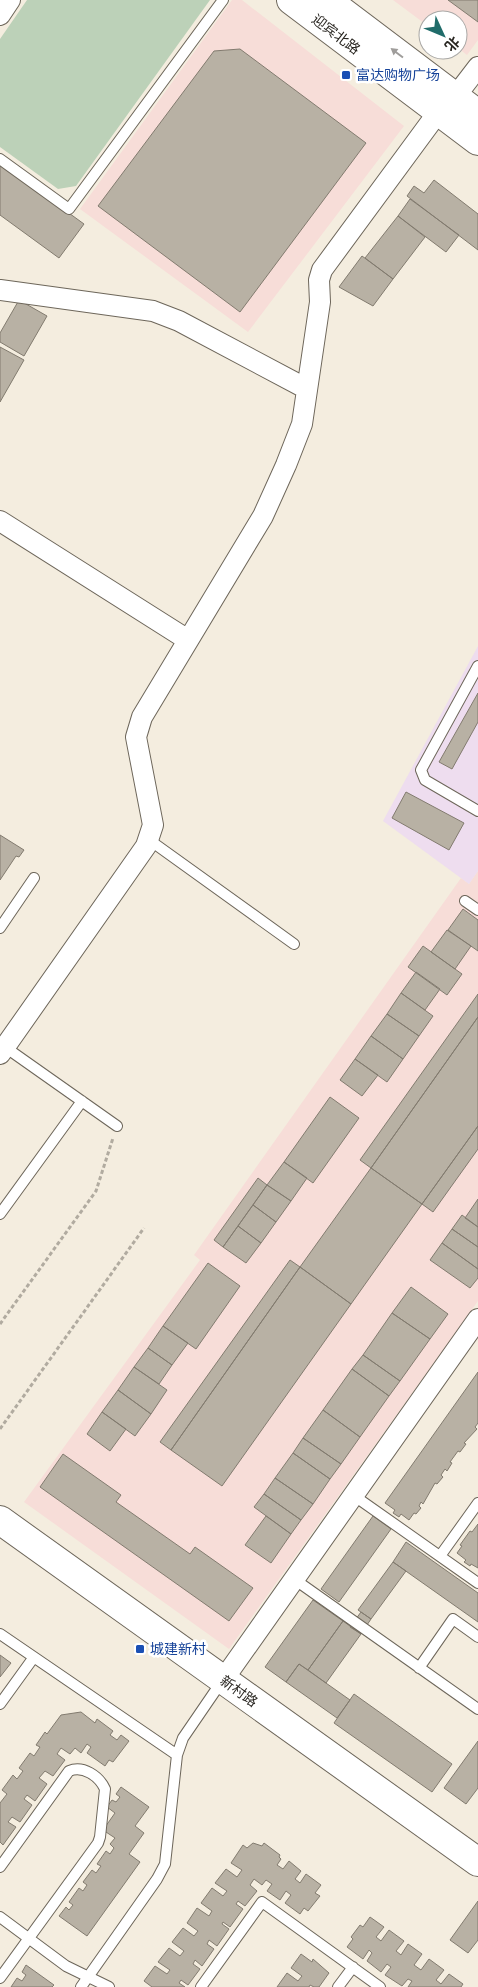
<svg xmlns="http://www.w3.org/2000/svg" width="478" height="1987" font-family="Lora,'Noto Sans SC',serif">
	<rect width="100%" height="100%" fill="#f4eddf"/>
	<path fill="#f7ddd8" d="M232,0H242L404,126L248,332L80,209Z
		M393,0H478V40L467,55L458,48V20H428V26Z
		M478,871V1301L229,1649L24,1502L200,1260L194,1255L461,878L469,884Z"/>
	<path fill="#eeddef" d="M478,646V871L469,884L383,821Z"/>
	<path fill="#bcd1b8" d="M27,0H210L76,186L58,189L0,147V39Z"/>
	<path fill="#b8b1a4" stroke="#827b6f" d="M448,0H478V22Z
		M240,49L366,143L240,312L98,206L214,51Z
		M0,163L84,224L59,258L0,215Z
		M434,180L478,214V250L407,196L414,186L424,193Z
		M410,199L459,235L446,252L398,216Z
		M398,216L425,237L393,279L365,258Z
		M362,256L393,279L373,306L339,287Z
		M19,300L47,316L24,356L0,342V333Z
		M0,347L24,360L0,402Z
		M478,693V722L452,769L439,762Z
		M406,792L464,823L449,850L392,818Z
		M0,835L24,850L19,857L16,856L0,880Z
		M463,909L478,920V951L448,930Z
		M447,930L471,946L455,969L431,952Z
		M423,946L462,974L447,995L408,967Z
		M416,972L440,989L425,1010L401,993Z
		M401,993L433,1016L419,1036L387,1014Z
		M478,994V1017L371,1168L360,1160Z
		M387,1014L419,1036L403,1059L371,1036Z
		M478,1017V1126L422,1204L371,1168Z
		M371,1036L403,1059L387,1082L355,1059Z
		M355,1059L378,1075L362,1096L340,1080Z
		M330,1097L359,1118L313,1183L284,1162Z
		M478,1126V1149L433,1212L422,1204Z
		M284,1162L307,1178L291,1201L267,1185Z
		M371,1168L422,1204L351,1304L300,1267Z
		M258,1178L267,1185L223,1247L214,1240Z
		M267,1185L291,1201L276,1222L253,1205Z
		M478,1199V1227L465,1218Z
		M253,1205L276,1222L261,1243L238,1226Z
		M462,1215L478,1227V1247L452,1229Z
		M238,1226L261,1243L246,1263L223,1247Z
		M452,1229L478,1247V1269L442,1243Z
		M442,1243L478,1269V1278L470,1288L430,1260Z
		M290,1260L300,1267L171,1450L160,1442Z
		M208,1263L240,1286L196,1349L163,1326Z
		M300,1267L351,1304L222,1486L171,1450Z
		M411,1287L448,1314L430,1339L392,1313Z
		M392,1313L430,1339L400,1381L363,1355Z
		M163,1326L188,1343L172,1365L148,1348Z
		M148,1348L172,1365L159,1384L134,1367Z
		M363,1355L400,1381L389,1396L352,1369Z
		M134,1367L167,1390L151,1414L118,1390Z
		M352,1369L389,1396L360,1437L323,1410Z
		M478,1372V1423L475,1427L477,1429L464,1443L466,1444L460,1452L458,1451L450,1462L452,1463L447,1471L445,1469L441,1475L443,1477L437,1484L435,1483L423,1504L421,1502L419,1506L421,1508L416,1514L414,1513L409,1520L401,1514L399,1517L393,1513L395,1510L385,1503Z
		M118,1390L151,1414L135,1436L102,1412Z
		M323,1410L360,1437L341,1464L303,1438Z
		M102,1412L126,1429L110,1451L87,1434Z
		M303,1438L341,1464L330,1479L293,1453Z
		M293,1453L330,1479L313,1504L275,1478Z
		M63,1454L121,1495L116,1502L190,1554L195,1547L253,1588L229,1621L40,1487Z
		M275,1478L313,1504L301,1520L264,1494Z
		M264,1494L301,1520L291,1534L254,1507Z
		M266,1516L291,1534L271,1563L245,1545Z
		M373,1516L391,1529L339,1602L321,1589Z
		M478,1524V1568L471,1564L470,1566L464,1562L466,1560L457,1553L462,1546L460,1545L470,1531L472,1532Z
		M406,1542L478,1593V1622L393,1562Z
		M393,1562L406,1571L371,1619L358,1610Z
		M313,1600L343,1621L308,1670L299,1664L286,1682L265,1667Z
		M361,1612L371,1619L361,1634L350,1627Z
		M343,1621L361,1634L326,1683L308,1670Z
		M0,1655L11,1663L0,1677Z
		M299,1664L350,1700L337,1718L286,1682Z
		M354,1694L452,1764L432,1792L334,1723Z
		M81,1712L95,1723L97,1719L113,1731L110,1735L117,1740L121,1735L129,1741L113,1762L109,1760L105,1766L87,1753L91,1747L87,1744L81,1753L75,1748L70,1754L61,1748L57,1754L65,1760L53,1776L45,1771L39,1778L47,1784L35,1801L27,1795L24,1799L32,1805L20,1822L12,1817L8,1822L16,1827L3,1845L0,1842V1803L7,1794L2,1790L13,1775L17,1779L23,1771L19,1768L30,1753L34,1756L40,1747L36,1745L45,1732L47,1734L61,1715Z
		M478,1741V1788L466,1804L444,1788Z
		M121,1787L149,1807L135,1826L144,1833L129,1854L140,1862L87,1936L59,1916L66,1907L69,1910L73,1905L69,1902L79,1888L83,1891L87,1885L83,1882L92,1870L96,1873L101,1866L97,1864L106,1851L110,1854L114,1848L110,1844L115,1838L103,1830L115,1813L107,1807L112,1800L116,1802L120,1797L116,1794Z
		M253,1843L262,1846L264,1843L280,1855L279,1857L281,1859L277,1865L283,1869L289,1861L301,1871L295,1879L300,1883L306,1874L321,1885L315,1893L320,1896L308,1911L304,1908L300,1914L285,1903L291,1895L286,1891L280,1900L267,1891L272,1884L266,1880L262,1885L254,1879L250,1885L257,1891L245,1906L238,1901L236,1904L243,1909L230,1927L223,1922L222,1924L229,1929L217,1946L209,1940L207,1944L214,1949L202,1966L195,1960L193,1964L200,1969L188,1985L181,1980L179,1983L185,1987H152L144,1981L155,1966L167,1974L170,1970L158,1962L169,1948L180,1956L184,1951L172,1942L183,1928L194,1936L198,1931L187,1923L197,1908L209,1916L212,1911L201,1903L212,1888L223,1896L227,1891L215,1883L226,1869L237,1877L242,1870L231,1863L243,1845L247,1848Z
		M478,1901V1940L468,1953L450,1940Z
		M370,1917L384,1927L376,1937L381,1941L389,1930L404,1941L396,1951L401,1955L408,1944L422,1954L414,1965L421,1970L429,1959L444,1970L436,1980L441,1984L449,1974L463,1984L461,1987H408L412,1981L408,1979L402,1986L385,1975L391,1967L387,1964L381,1972L367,1961L372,1953L369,1950L363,1959L347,1947L353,1939L351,1937L360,1925L363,1927Z
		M301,1954L312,1962L313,1959L329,1973L319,1987H314L310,1985L309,1987H277L287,1973L298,1981L302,1976L291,1968Z
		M26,1965L54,1985L52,1987H11L17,1978L22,1981L26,1975L22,1972Z"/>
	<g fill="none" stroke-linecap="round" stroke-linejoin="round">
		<defs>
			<path id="lane" d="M0,159L69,209L223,0
				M478,666L421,770L425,780L478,811
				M148,839L294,944
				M465,901L478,910
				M0,928L34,878
				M5,1047L117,1126
				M0,1214L82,1101
				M353,1495L478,1583
				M440,1556L478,1503
				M294,1579L478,1709
				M0,1634L177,1755
				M419,1668L453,1619L478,1637
				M0,1704L34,1657
				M0,1867L69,1771C83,1765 99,1776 105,1789L100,1837L98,1843L0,1978
				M0,1917L66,1966L109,1987
				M81,1987L157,1879L165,1864L177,1755L183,1738L222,1681
				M201,1987L262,1902L380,1987
				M338,1987L353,1967"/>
			<path id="street" d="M0,15L10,0
				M455,97L478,67
				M0,290L153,311L179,321L307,389
				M0,521L188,640
				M0,1054L146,846L153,825L136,737L142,717L263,516L286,465L302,424L320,302L319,280L322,270L439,111
				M223,1680L478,1319"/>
			<path id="secondary" d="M291,0L478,141
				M327,0L478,114
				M0,1520L478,1862"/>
		</defs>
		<use href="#lane" stroke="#6d665a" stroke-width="12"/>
		<use href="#street" stroke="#6d665a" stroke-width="22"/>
		<use href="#secondary" stroke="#6d665a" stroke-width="30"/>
		<path stroke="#b1aba0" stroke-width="3" stroke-dasharray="4 2.5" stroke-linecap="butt" d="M0,1324L96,1191L113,1138
			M0,1429L144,1228"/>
		<use href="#lane" stroke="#fff" stroke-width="10"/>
		<use href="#street" stroke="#fff" stroke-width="20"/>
		<use href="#secondary" stroke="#fff" stroke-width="28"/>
	</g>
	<defs><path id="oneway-solid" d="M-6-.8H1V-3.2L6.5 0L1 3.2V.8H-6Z" transform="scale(1.25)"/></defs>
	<use fill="#9f9d9b" href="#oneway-solid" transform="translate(397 53) rotate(-143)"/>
	<g fill="#1a4fb4" stroke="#fff" stroke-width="2">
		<rect x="341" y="70" width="10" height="10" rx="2.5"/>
		<rect x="135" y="1644" width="10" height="10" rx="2.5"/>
	</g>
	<g text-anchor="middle" stroke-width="5" stroke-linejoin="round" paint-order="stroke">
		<g font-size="14" fill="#292621" stroke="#fff">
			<text transform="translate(336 34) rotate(37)" y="5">迎宾北路</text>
			<text transform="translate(239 1691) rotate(36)" y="5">新村路</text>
		</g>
		<g font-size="14" fill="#164399" stroke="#fff" text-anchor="start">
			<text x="356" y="80">富达购物广场</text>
			<text x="150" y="1654">城建新村</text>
		</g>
	</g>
	<g transform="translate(443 35) rotate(134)"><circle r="24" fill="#ffffff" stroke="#a9a8a6"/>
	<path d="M0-4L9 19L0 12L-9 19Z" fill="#206c6a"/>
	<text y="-8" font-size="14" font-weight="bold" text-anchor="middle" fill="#292621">北</text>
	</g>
</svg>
